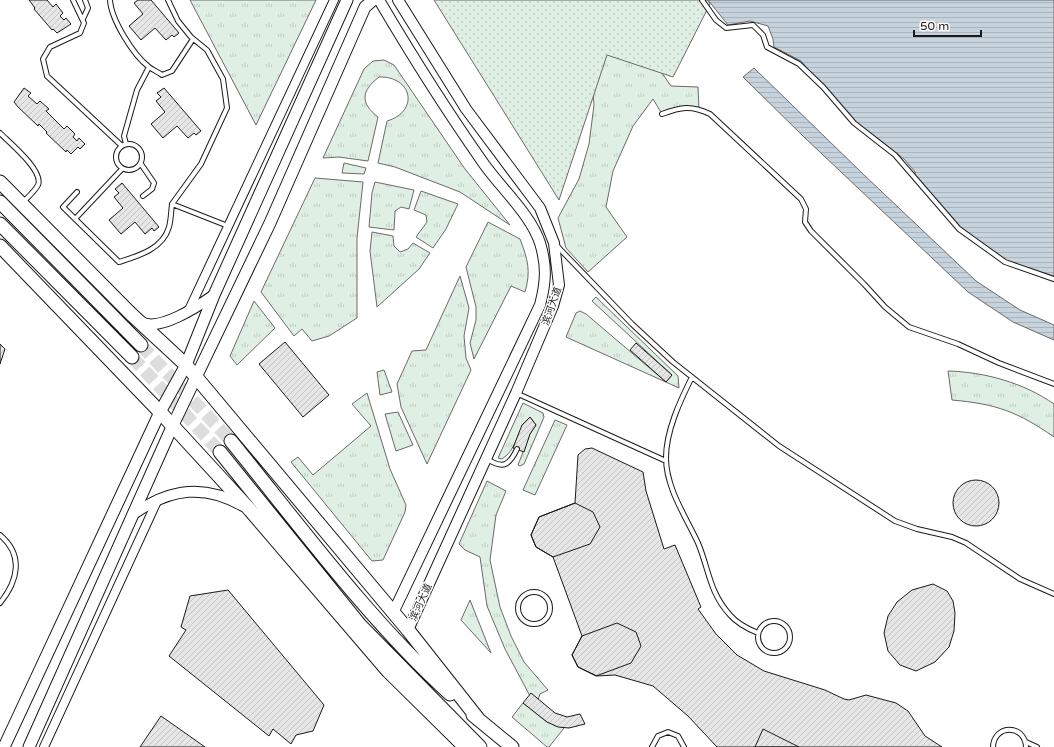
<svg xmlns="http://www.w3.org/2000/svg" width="1054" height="747" font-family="'Varela Round','Noto Sans SC',sans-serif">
	<defs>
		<pattern id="grass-tufts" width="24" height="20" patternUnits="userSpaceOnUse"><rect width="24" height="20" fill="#e0efe3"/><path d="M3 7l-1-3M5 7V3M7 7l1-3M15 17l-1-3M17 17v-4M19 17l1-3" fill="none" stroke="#c0ccc2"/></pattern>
		<pattern id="park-dots" width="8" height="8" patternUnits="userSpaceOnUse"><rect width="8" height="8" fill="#e0efe3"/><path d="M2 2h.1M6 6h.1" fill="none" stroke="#c0ccc2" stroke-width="1.8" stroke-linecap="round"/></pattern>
		<pattern id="water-rules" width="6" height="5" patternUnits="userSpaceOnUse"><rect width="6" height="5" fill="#c6d2dc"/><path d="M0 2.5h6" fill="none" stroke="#aab4bc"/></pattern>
		<pattern id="building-hatch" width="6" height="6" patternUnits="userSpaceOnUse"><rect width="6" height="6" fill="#e6e6e6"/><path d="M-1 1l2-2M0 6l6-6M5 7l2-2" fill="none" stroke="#c5c5c5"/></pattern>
	</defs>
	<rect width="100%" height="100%" fill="#fff"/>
	<path fill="url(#grass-tufts)" stroke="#6a6a6a" d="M190,0H316L256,125Z
		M639,40L671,86L698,87L699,109L680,107L662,114L653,99L633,126L613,171L606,207L627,237L588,272L566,248L558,218L579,179L589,144L594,105L591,72L580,60Z
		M384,60L394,65L465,169L510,225L460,192L395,167L378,163L387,121C420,111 412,76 379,77C361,91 360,103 378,117L368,161L339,157L323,158L364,69L373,61Z
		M344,163L366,168L364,174L342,173Z
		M315,178L363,182L357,238V318L329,336L312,341L302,329L294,336L261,292Z
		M375,182L414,190L409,209L401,207L395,211L394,230L369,227L372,193Z
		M421,191L458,204L446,229L433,248L416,237L427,222L426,215L414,210Z
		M488,222L520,239C528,260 531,271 525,292L511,286L474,359L470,343L476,320V307L466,267Z
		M372,232L393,236L394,246L400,252L408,249L413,243L430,253L419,269L377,307L370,251Z
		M460,276L469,308L464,336L466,358L471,370L427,464L401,407L397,384L412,351L426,350Z
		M596,297L678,376L679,388L566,337L576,313L580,311L586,314L666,382L672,375L592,301Z
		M254,301L275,328L237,365L230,356Z
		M384,370L392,392L380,395L377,372Z
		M948,371C985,372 1024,383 1054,404V437C1018,412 997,404 952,400Z
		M367,393L390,469L406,505L405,512L383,560L372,561L291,462L298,457L313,475L371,426L352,404Z
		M523,403L543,413L544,417L524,464L520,466L518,465L530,434L536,425L530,417C517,429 517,450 502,459L498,458Z
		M398,412L413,445L396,451L385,414Z
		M555,420L567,425L535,495L523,490Z
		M487,481L506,491L496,515L490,560L500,607L511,636L524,662L548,690L540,694L538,700L530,696L505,649L487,606L480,557L465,550L459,544Z
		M470,600L491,653L461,620Z
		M523,703L547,722L564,728L549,747H547L512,717Z"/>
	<path fill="url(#park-dots)" stroke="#6a6a6a" d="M434,0H708L710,4L673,77L607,55L559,200Z"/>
	<path fill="url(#water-rules)" stroke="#6a6a6a" d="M708,0H1054V282L1010,266L959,229L911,173H916L904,159L872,134L854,123L801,61L774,47L773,39L768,26L750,21L728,25Z
		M754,68L862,173L976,281L1020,310L1054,325V340L1013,322L968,292L804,137L743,77Z"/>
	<path fill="url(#building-hatch)" stroke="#1a1a1a" d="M29,0H47L53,7L56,4L63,13L60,16L64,20L66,18L71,24L57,33L53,29L52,30L34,9L35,8Z
		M138,0H151L179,33L174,37L172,35L166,40L155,28L141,40L129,26L143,14L134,3Z
		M24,88L31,93L28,96L37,104L40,101L49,109L46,111L64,129L67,126L75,134L73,137L77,141L79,138L85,144L80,149L78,147L71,154L67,150L66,152L46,133L47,132L39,124L38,126L18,107L14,102Z
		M164,88L201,131L196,135L194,133L188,138L177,126L163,138L151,124L165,112L156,101L161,97L157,93Z
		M122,183L159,227L154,231L152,228L145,234L135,222L121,234L109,220L123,208L114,197L119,193L115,189Z
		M285,342L329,395L303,417L259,364Z
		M636,343L672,375L666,382L630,350Z
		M0,344L5,349L0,364Z
		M530,417L536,425L530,434L524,452L513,448L522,425Z
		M592,448L643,472L646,491L664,549L675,545L701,607L698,609L716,634L737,655L764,671L825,690L844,699L849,700L866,695L896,703L908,711L925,736L942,747H717L688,716L653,686L615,675L597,676L578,667L572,655L582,636L553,557L536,547L531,535L539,517L575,503L578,455L585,449Z
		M953 503a23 23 0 1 1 46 0a23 23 0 1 1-46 0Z
		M575,503L593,512L600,527L590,544L553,557L536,547L531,535L539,517Z
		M933,584L947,591L953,601L955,613L954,631L949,647L935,662L916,671L900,665L888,651L884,633L888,616L897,602L912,590Z
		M228,590L324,705L313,731L296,735L291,744L273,729L269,736L169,656L186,630L181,627L190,596Z
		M617,623L636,632L641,646L631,663L596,676L578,667L572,655L582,636Z
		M531,693L555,713L567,717L580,714L585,724L569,728L558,727L547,722L523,703Z
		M161,716L205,747H140Z
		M763,729L799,747H755Z"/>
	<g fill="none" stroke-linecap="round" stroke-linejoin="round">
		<path stroke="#ddd" stroke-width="13" stroke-dasharray="13 6" stroke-linecap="butt" d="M141,345L231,441
			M132,357L220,452"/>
		<defs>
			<path id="service" d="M73,0L84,23L80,33L50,47L43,59L47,76L122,146
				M110,0C111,19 133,55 149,67C153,70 158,72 162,75L172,71L193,39
				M168,0L178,21L191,37L207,50L223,79L227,108L201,164L172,204L228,226
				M702,0L716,20L726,28L753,25L763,35L767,47L799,64L823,87L854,123L895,155L959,229L1005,262L1054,279
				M83,19L88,8L85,0
				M662,114C681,107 691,105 710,114L801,199L806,209L805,222L811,231L864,284L885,307L909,327L958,344L999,363L1054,384
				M0,133C10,143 44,171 38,185C35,191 28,197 23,202
				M116 157a13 13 0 1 1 26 0a13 13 0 1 1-26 0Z
				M126,144L124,136L137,90L149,67
				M141,164L154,183L152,189L143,196
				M77,192L63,207L119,262C138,256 163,249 169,227C171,220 171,212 172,204
				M75,219L122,169
				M556,245L632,324L673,362L779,446L895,521L917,529L952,537L966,543L1020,579L1054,594
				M692,377C680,401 666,431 666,458C666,488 686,517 698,543C709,569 709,592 730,615C737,623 748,629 758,633
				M516,393L666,461
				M487,459C503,469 509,466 517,449
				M0,535C24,555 18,581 0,603
				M518 608a16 16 0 1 1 32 0a16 16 0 1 1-32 0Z
				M758 637a16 16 0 1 1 32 0a16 16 0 1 1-32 0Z
				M1026,742L1037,747
				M652,747L658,736L668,732L678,736L684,747
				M993,747C994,724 1025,724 1026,747"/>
			<path id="minor" d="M188,312L334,0
				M44,747L158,499"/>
			<path id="tertiary" d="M379,0C412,56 446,110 484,164C501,188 531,215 540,243C547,266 546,282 540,305L393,613
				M398,0L466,109L540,208L554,243L559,285L553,306L516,393L408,630
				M140,321C157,334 200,305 214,295
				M135,513C171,488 205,484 243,506"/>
			<path id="secondary" d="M4,747L160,412L186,365L214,295L347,0
				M29,747L172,427L270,223L365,7L373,0"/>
			<path id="primary" d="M0,182L131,314L186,365L408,630L479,720
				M0,202L141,345
				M0,224L132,357
				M0,246L160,412L250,510L388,671L465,747
				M231,441C301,527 368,619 450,694
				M220,452L360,625L480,747
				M473,715L512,747"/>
		</defs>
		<use href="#service" stroke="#1a1a1a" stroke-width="6"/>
		<use href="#minor" stroke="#1a1a1a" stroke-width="10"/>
		<use href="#tertiary" stroke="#1a1a1a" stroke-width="12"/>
		<use href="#secondary" stroke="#1a1a1a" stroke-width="13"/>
		<use href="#primary" stroke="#1a1a1a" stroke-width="15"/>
		<use href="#service" stroke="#fff" stroke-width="4"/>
		<use href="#minor" stroke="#fff" stroke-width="8"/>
		<use href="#tertiary" stroke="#fff" stroke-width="10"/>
		<use href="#secondary" stroke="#fff" stroke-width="11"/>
		<use href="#primary" stroke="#fff" stroke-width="13"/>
	</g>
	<g text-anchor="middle" stroke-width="3" stroke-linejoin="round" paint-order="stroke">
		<g font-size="10" fill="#1a1a1a" stroke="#fff">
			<text transform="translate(551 306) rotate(-71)" y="4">滨河大道</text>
			<text transform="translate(420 602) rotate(-66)" y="4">滨河大道</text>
		</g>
	</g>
	<path d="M914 30v6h67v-6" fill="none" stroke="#1a1a1a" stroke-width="2"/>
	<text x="920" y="30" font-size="12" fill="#1a1a1a" stroke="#ffffff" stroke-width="3" paint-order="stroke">50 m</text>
</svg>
